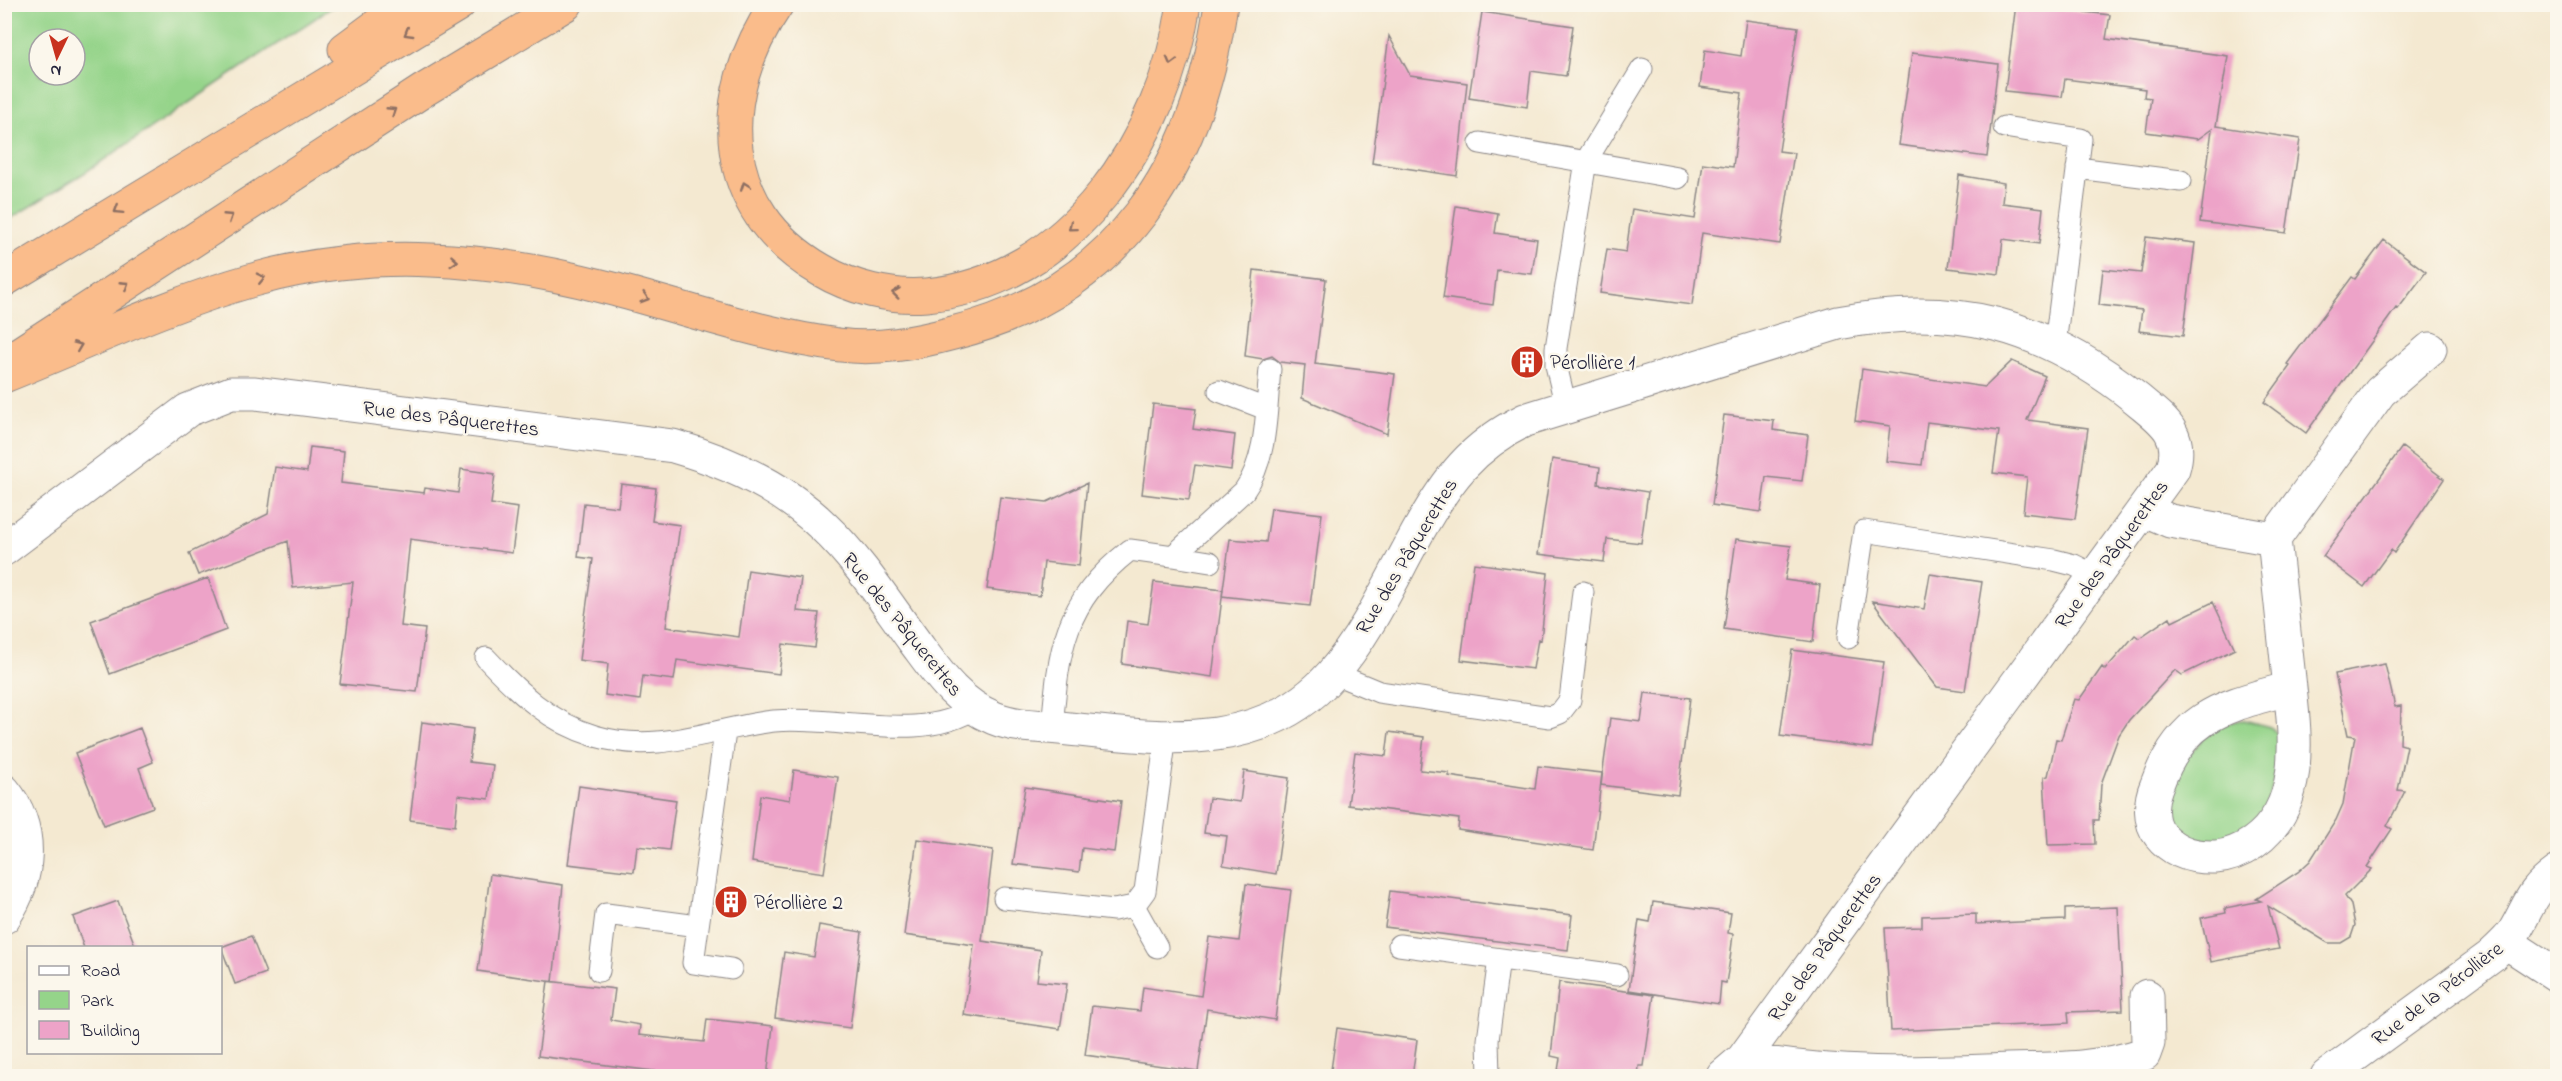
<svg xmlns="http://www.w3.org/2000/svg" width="2562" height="1081" font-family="'Indie Flower',sans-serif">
	<rect width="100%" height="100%" fill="#fbf7ec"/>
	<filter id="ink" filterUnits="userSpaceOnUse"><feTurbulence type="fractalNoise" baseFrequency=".0167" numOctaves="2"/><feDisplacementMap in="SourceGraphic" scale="12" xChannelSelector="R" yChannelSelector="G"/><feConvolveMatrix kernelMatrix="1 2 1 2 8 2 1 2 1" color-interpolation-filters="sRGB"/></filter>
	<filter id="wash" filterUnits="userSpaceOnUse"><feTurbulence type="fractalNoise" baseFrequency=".008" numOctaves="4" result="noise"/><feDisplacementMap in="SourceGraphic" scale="24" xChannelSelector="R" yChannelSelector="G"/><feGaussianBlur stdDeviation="1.35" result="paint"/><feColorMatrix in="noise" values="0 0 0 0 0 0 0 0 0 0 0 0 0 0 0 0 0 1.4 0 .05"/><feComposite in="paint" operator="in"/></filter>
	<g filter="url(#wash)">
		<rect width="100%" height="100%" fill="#f4e9d1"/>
		<path fill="#95d48a" stroke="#5c7b62" stroke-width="1.5" fill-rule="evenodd" d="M5,4H335V5L84,173L5,222ZM39,39H75V75H39Z
			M2244,720L2270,727L2278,734C2280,751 2273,797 2263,811C2238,849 2188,854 2165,811C2167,803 2167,791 2171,783C2184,756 2212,721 2244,720Z"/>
		<g id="blocks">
			<path fill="#eda3c8" d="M2016,4L2110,15L2106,39L2228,56L2216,126L2300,139L2286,233L2200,222L2212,129L2198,139L2146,132L2151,98L2144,97L2145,89L2065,79L2062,97L2005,91Z
				M1482,12L1573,26L1566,76L1531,71L1527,107L1469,98Z
				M1746,20L1798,27L1779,151L1794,153L1780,244L1702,233L1692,305L1600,293L1607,249L1626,252L1632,209L1695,219L1703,163L1733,167L1742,93L1700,87L1705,50L1741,56Z
				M1389,36L1410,75L1467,83L1457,176L1372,163Z
				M1912,53L1998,64L1987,157L1899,145Z
				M1959,175L2004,183L2002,203L2043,208L2039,244L2003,239L1999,274L1948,268Z
				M1456,206L1498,213L1495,233L1537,239L1532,274L1497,270L1493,305L1443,298Z
				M2146,237L2195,243L2183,336L2139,331L2142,310L2099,305L2103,269L2141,273Z
				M2384,240L2426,272L2398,309L2396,308L2306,433L2264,402L2290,366L2287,364L2352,277L2355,279Z
				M1254,270L1326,279L1315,364L1395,374L1387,434L1302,398L1305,365L1280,362L1272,356L1263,359L1245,356Z
				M2012,361L2045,376L2027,420L2088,428L2075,519L2023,513L2027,477L1993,473L1999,431L1927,422L1922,465L1886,461L1890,426L1855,421L1862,369L1985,387Z
				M1153,404L1196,409L1193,429L1235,435L1231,470L1195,465L1189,500L1142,494Z
				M1724,415L1774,421L1773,430L1808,435L1802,481L1766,477L1761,512L1712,505Z
				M310,447L344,451L341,483L424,493L425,488L458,493L461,469L495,474L491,504L518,508L512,553L410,539L401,626L425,629L417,692L340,684L353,582L293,588L288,541L198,575L189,553L268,514L275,467L307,472Z
				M2402,447L2444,479L2394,553L2391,550L2364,587L2323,556Z
				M1552,459L1600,467L1598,484L1648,492L1641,543L1607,539L1604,562L1538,554Z
				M1087,483L1079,566L1044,562L1040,596L987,589L1000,497L1047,502Z
				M621,484L656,488L652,521L680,525L666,627L739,637L748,570L801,578L797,611L819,613L815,648L783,644L779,674L677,660L674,680L643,676L640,700L605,695L608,664L579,660L593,559L578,557L584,503L618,507Z
				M1271,508L1322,514L1310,606L1222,596L1230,539L1266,542Z
				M1736,539L1791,546L1785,580L1820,585L1813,642L1724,629Z
				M1474,563L1548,573L1541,640L1538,639L1533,669L1461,660Z
				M1930,574L1982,582L1965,691L1937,687L1872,601L1924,609Z
				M208,578L226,630L110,674L91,621Z
				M1154,582L1223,590L1212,677L1122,664L1127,621L1148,624Z
				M2213,602L2235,649L2182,675L2175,670L2129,720L2119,735L2101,784L2099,820H2094L2095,844L2048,845L2044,777L2048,776L2056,739L2061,740L2074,699L2079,700L2102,667L2105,670L2135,635L2139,638L2170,617L2172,622Z
				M1792,650L1884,662L1872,748L1780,736Z
				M2385,664L2395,707L2401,706L2400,744L2407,746L2398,790L2405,791L2387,826L2392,829L2367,867L2372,869L2345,896L2351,905L2355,925L2351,937L2341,943H2328L2268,906L2279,949L2211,962L2201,918L2226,913L2225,908L2261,901L2256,899L2298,872L2310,861L2336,820L2343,804L2355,736L2348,735L2335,674Z
				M1645,693L1690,698L1678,795L1601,785L1610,718L1641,722Z
				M422,722L473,729L469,762L493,765L489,799L458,795L455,826L410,820Z
				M140,728L153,762L139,768L153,807L104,825L75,753Z
				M1389,732L1424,737L1420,770L1449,773V776L1535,789L1538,766L1602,773L1593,850L1458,830L1459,819L1348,805L1355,752L1386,756Z
				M794,770L838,777L824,873L752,862L760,795L790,800Z
				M1244,771L1289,778L1276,874L1223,865L1227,836L1204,833L1209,798L1240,802Z
				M579,786L676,800L669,850L637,846L634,872L568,864Z
				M1025,787L1121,801L1114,852L1082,848L1079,872L1013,864Z
				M917,839L993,850L982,941L1041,950L1037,981L1067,984L1060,1029L964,1015L974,945L904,935Z
				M490,874L563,885L553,982L478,971Z
				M1246,884L1291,890L1275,1020L1207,1009L1198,1071L1085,1055L1092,1006L1140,1011L1143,987L1201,996L1209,937L1239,941Z
				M1390,891L1572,915L1568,950L1385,927Z
				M118,901L136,948H84L73,917Z
				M1653,902L1731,913L1728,933L1733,934L1730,959L1726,983L1721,982L1719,1004L1629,990L1639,920L1650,922Z
				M2118,907L2123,1010L2068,1012L2069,1023L1891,1031L1885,928L1922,927V916L1976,914V924L2065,920V909Z
				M819,925L862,932L850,1028L775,1018L784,952L814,957Z
				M251,936L266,973L235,984L221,947Z
				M548,981L615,989L611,1020L640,1025L639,1035L704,1042L707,1019L773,1026L767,1077H667L668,1073L538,1056Z
				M1559,982L1654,995L1644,1066H1639L1638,1077H1557L1560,1058L1551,1056Z
				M1337,1028L1417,1040L1412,1077H1330Z"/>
		</g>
	</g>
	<g filter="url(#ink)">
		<use href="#blocks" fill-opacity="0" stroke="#8b8686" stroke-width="1.5"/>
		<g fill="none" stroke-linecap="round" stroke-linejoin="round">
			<defs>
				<path id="lane" d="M2004,127L2081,139L2055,345
					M1480,143L1678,178
					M2077,168L2181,181
					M1219,391L1266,409
					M1566,407L1556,365V348L1586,161L1642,69
					M1173,556L1210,562
					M1848,638L1864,531L2054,560L2074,565L2096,576
					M486,658C517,691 550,723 595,736C659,755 712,728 774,721C836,715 922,744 975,708
					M1333,673L1379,692L1550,717L1560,713L1570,700L1583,592
					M1052,728C1059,648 1063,603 1130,550L1173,556L1244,491C1268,458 1266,409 1270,369
					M725,732L693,963L731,969
					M1004,898L1114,910L1134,906L1145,891L1166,736
					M1134,906L1157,947
					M1399,945L1617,975
					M599,971L606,914L698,926
					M1489,1076L1488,1040L1499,959"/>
				<path id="street" d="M2145,510L2170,521L2274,539L2290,688C2223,707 2182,714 2156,787C2150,801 2149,822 2159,834C2173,852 2194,858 2216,857C2230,856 2241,851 2253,843C2303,808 2296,741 2290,688
					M2274,539L2380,392L2430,349
					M4,549L188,410L231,393H255L673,446C729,462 782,486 824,527C859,560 886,603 914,641C937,672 957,703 994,718C1011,725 1030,726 1048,727C1149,736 1257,759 1332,674C1368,633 1392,578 1419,530C1447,480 1472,446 1525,420L1838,323C1956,301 2042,323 2137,399C2162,420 2184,433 2173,469L1743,1059L1723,1076
					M4,791C35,829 30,878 4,917
					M2506,942L2558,976
					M1743,1059C1830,1076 1920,1074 2008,1070C2053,1069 2102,1069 2144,1054L2148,1043L2147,996
					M2327,1076L2491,956C2499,948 2508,941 2514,932C2530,905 2530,892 2558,872"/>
				<path id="highway" d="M777,4C713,97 717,210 821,270C851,288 891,298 926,295C1072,282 1164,138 1184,4
					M345,49L406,4
					M4,280L459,4
					M14,357L424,90L566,4
					M4,376C86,343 168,304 253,280C309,264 373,257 431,260C491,262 551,273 609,288C686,308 760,335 839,345C878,350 916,343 953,333C1119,292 1198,166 1221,4"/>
			</defs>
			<use href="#lane" stroke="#8b8686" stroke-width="23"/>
			<use href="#street" stroke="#8b8686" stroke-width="35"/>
			<use href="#highway" stroke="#8b8686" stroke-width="35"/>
			<use href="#lane" stroke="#fff" stroke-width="21"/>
			<use href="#street" stroke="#fff" stroke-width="33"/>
			<use href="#highway" stroke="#fabc8b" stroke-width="33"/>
		</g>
		<defs><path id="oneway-chevron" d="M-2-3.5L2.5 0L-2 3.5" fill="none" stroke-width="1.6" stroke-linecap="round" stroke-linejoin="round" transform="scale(1.5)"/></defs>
		<g stroke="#8e6f63">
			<use href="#oneway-chevron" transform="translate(408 33) rotate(149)"/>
			<use href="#oneway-chevron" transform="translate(1171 61) rotate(105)"/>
			<use href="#oneway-chevron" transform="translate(392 111) rotate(-33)"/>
			<use href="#oneway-chevron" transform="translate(745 186) rotate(-110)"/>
			<use href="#oneway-chevron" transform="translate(118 210) rotate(148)"/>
			<use href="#oneway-chevron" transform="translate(229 217) rotate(-33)"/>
			<use href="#oneway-chevron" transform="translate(1072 227) rotate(140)"/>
			<use href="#oneway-chevron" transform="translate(454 261) rotate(4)"/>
			<use href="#oneway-chevron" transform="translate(261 278) rotate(-13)"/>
			<use href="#oneway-chevron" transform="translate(125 285) rotate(-33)"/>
			<use href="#oneway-chevron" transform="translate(896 293) rotate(-173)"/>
			<use href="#oneway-chevron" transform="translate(645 298) rotate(16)"/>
			<use href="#oneway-chevron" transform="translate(78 346) rotate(-22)"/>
		</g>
	</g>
	<defs>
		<symbol id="building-disc" viewBox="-11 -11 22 22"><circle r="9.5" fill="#c8321e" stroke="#fbf7ec"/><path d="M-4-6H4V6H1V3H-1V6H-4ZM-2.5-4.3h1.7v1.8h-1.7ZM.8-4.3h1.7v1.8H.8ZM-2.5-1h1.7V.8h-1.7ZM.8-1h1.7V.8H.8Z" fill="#fff"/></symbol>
	</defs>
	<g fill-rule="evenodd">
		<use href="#building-disc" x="1508" y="343" width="38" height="38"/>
		<use href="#building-disc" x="712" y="883" width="38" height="38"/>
	</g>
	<g text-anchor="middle" stroke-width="5" stroke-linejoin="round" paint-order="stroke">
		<g font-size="21" fill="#22223b" stroke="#fbf7ec" text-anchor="start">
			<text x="1550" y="369">Pérollière 1</text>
			<text x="754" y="909">Pérollière 2</text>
		</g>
		<g font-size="21" fill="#22223b" stroke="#fbf7ec">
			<text transform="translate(451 418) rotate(7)" y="7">Rue des Pâquerettes</text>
			<text transform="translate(2111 554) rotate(-54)" y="7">Rue des Pâquerettes</text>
			<text transform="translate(1406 556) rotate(-59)" y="7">Rue des Pâquerettes</text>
			<text transform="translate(903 624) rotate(51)" y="7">Rue des Pâquerettes</text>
			<text transform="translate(1824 947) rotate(-54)" y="7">Rue des Pâquerettes</text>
			<text transform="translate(2437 993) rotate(-37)" y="7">Rue de la Pérollière</text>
		</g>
	</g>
	<rect width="2562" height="1081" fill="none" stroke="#fbf7ec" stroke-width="24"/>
	<rect x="27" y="946" width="195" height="108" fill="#fbf7ec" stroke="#a4a2a5" stroke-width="1.5"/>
	<rect x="39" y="966" width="30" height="9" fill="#ffffff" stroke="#a4a2a5" stroke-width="1.5"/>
	<text x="81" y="976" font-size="18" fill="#22223b">Road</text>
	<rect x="39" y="991" width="30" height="18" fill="#95d48a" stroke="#a4a2a5" stroke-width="1.5"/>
	<text x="81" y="1006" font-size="18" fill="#22223b">Park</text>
	<rect x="39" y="1021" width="30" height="18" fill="#eda3c8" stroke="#a4a2a5" stroke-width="1.5"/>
	<text x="81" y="1036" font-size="18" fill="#22223b">Building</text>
	<g transform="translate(57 57) rotate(185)"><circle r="28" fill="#fbf7ec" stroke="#a4a2a5" stroke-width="1.5"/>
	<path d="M0-4.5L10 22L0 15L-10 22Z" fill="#c8321e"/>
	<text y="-9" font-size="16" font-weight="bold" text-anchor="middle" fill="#22223b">N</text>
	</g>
</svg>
